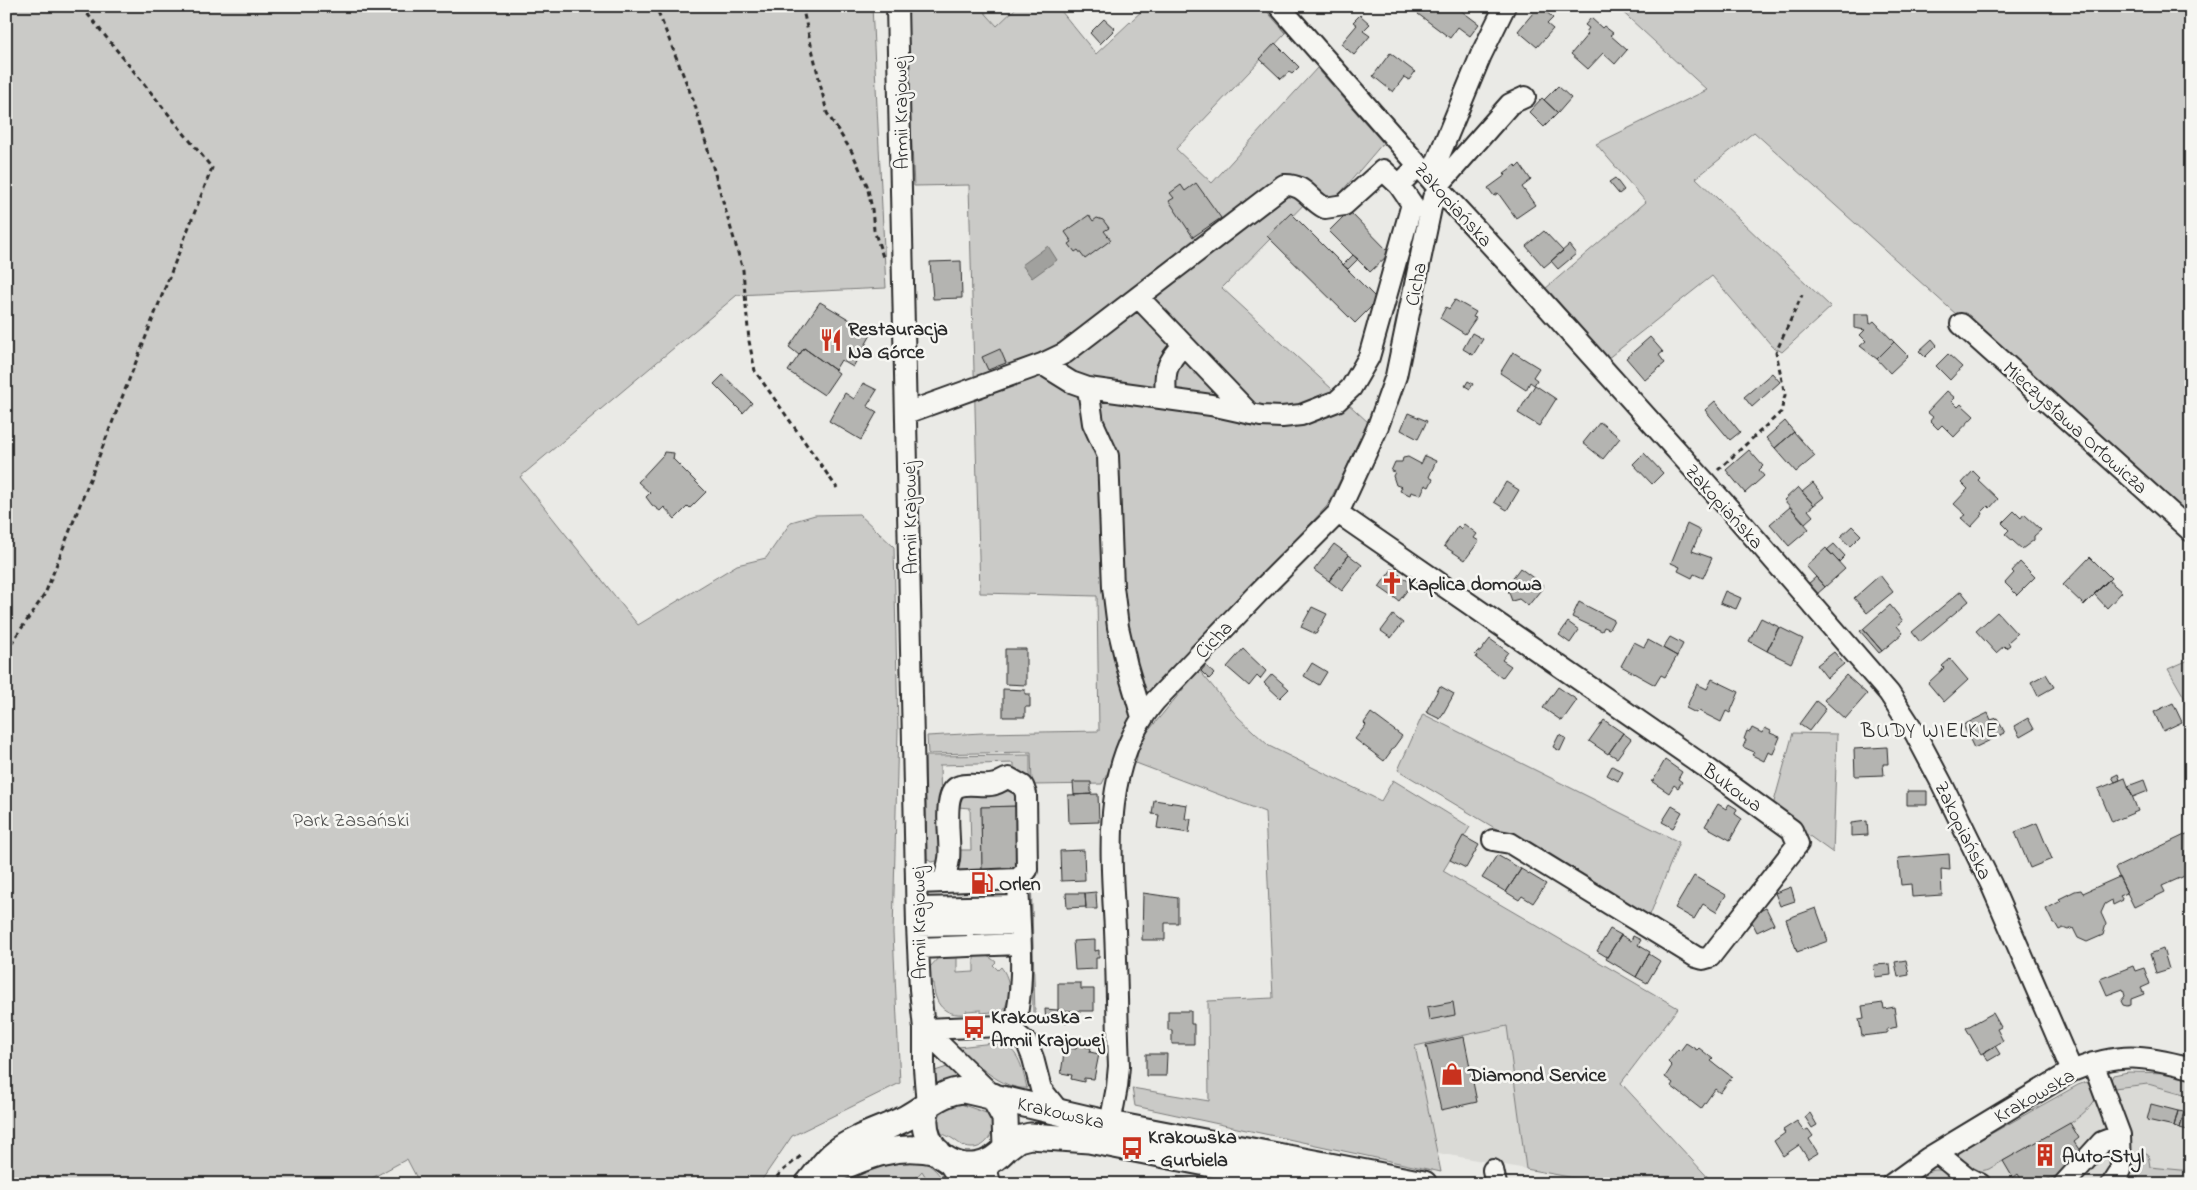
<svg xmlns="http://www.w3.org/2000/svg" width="2197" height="1190" font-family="'Indie Flower',sans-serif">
	<rect width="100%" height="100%" fill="#eaeae6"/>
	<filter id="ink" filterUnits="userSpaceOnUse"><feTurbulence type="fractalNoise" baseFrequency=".02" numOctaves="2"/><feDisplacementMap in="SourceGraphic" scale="10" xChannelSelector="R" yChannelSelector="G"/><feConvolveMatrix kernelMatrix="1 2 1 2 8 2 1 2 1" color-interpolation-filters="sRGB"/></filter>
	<g filter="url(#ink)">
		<path fill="#dadad6" d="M979,6H1018L997,26Z
			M1507,1026L1526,1169L1438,1153L1415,1046Z
			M2148,1084L2191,1096V1184H1929L1960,1160L2093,1091Z
			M922,1171L930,1184H910Z"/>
		<path fill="#cacac7" stroke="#7a7a79" d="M6,6H872L886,288L737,295L520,477L638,625L737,565L766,558L791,522L815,515L859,514L894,547L898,730L893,933L900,1083L792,1136L759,1184H420L407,1159L361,1184H6Z
			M905,6H979L997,26L1018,6H1057L1096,54L1147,6H1262L1286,33L1176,149L1212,183L1317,68L1383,143L1331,204L1317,191L1222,288L1369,423L1327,506L1142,703L1102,784L1032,785L1031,752L928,754L927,736L982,733L1099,731L1097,596L980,593L969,185L914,186Z
			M1616,6H2191V526L1754,132L1696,178L1831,307L1782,352L1772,346L1712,276L1607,359L1545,289L1646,202L1596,144L1707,90Z
			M2191,659V709L2168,669Z
			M1199,670L1238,717L1269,746L1381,801L1393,780L1470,827L1443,871L1678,1008L1621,1083L1714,1184H1607L1526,1169L1507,1026L1415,1046L1441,1172L1135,1106L1132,1088L1209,1101L1208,1001L1273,998L1265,812L1136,763L1140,741Z
			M1423,714L1679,842L1648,920L1398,770Z
			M1793,733L1837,734L1833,853L1772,809Z
			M1030,755V791L1014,772V763L940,765L942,854L937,861L931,862L927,859L925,756Z
			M1008,784L1016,786L1019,806L981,807L982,870H971V873L955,874V866L959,865V850H971L970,808L958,807V799L964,793L1007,791Z
			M1031,875L1035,1014H1033Z
			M957,954V973L974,972V954C983,954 989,956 996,962L993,965L998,970L1001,967C1011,979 1011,998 1003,1011L981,1013V1010L966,1011V1014C943,1016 935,1004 933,983H928L929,968L940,956Z
			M993,1043C1019,1044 1022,1068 1027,1088C1004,1091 973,1062 958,1047Z
			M947,1067L961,1080L935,1088L932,1072Z
			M2128,1072L2170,1073L2191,1078V1096L2148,1084L2114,1088L2111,1080L2113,1075Z
			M2086,1082L2092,1086L2095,1100C2078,1127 2018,1151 1989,1169C1974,1174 1967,1167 1955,1158V1154L2078,1085Z
			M954,1104H961L989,1114C999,1127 988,1149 971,1148C964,1148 959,1143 953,1139C947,1135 942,1135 937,1129C937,1116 942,1109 954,1104Z
			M2144,1152L2148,1154L2150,1167L2191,1171V1184H2137L2140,1155Z
			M895,1156C918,1159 933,1161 945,1184H930L922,1171L910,1184L846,1183Z
			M1935,1170H1941L1956,1184H1909L1926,1172Z"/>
		<path fill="#a1a19e" stroke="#727270" d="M1048,246L1057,260L1032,278L1022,265Z"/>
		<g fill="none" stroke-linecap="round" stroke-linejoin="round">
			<path stroke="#727270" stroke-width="5.5" d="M1175,1179L1203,1184"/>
		</g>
		<path fill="#b4b4b1" stroke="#2b2b2b" d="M1423,6H1455L1479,24L1470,36L1458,27L1450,38L1418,14Z
			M1534,6H1540L1553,18L1547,24L1553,29L1537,47L1518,31L1533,13L1530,10Z
			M1360,15L1370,24L1363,31L1370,36L1354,55L1341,44L1357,25L1353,22Z
			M1591,18L1602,28L1604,26L1613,33L1610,35L1627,50L1615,64L1603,53L1588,69L1571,54L1588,34L1586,32L1589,28L1585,25Z
			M1104,19L1115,29L1100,44L1090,33Z
			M1275,43L1299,67L1292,74L1289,72L1281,79L1260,59Z
			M1390,53L1415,72L1409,80L1404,77L1393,92L1373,76Z
			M1558,86L1571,98L1558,113L1544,100Z
			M1542,98L1558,113L1544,127L1529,112Z
			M1520,164L1531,180L1522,187L1535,205L1516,218L1498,193L1494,196L1488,188L1506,175L1504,173L1515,165L1517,167Z
			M1615,178L1624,190L1619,194L1609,182Z
			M1196,183L1221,218L1193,237L1169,201L1174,198L1170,193L1181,185L1185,191Z
			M1349,211L1390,253L1370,272L1329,231Z
			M1291,213L1378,300L1355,323L1267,236Z
			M1089,215L1093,221L1097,218L1103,220L1109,228L1104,231L1111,240L1085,259L1078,250L1075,252L1069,244L1072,242L1065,232Z
			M1544,231L1563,251L1544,267L1526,246Z
			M1569,245L1576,254L1558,269L1551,261Z
			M1353,255L1358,259L1348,269L1343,265Z
			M961,261L962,298L933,299L930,262Z
			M1455,300L1476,312L1473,317L1476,318L1465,334L1440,318L1446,307L1449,309Z
			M820,302L872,333L853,367L841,360L835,370L804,348L799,355L789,347Z
			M1854,314H1869L1870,324L1874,321L1894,342L1877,359L1860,346L1866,341L1860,335L1865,330L1854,328Z
			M1472,333L1483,339L1473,355L1463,349Z
			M1650,337L1663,352L1659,355L1665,363L1645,380L1626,358Z
			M1932,339L1937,345L1925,357L1919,351Z
			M1894,342L1908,356L1890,373L1877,359Z
			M804,348L839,373L824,395L788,371Z
			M1000,349L1006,363L988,370L982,357Z
			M1513,352L1539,368L1533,377L1537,380L1534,385L1530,382L1526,390L1500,373Z
			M1948,354L1962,367L1950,380L1936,366Z
			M1772,373L1780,382L1752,407L1744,397Z
			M723,375L752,403L743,413L714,384Z
			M1468,381L1473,384L1470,389L1465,386Z
			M863,383L877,390L867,406L877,412L861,440L829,421L845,393L854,399Z
			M1535,385L1556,399L1539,426L1518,413Z
			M1947,391L1955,398L1952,401L1958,407L1961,404L1974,416L1954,437L1942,425L1938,429L1930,421L1933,417L1927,412Z
			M1715,401L1740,432L1730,440L1705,410Z
			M1408,413L1427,421L1418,439L1401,430Z
			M1785,421L1794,432L1775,448L1766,438Z
			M1600,422L1620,438L1603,459L1583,443Z
			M1794,432L1815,456L1796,472L1775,448Z
			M1749,450L1763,466L1759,470L1764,476L1745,493L1726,470Z
			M664,452L674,453L673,459L706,492L690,508L688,506L675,519L664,507L660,511L652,505L646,497L650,493L638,482L663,455Z
			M1644,453L1663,473L1652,484L1633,464Z
			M1425,456L1436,461L1429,477L1433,479L1429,487L1425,485L1421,495L1411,492L1410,495L1400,491L1402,487L1396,485L1393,476L1395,472L1391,471L1395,462H1402L1403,458L1408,457L1421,464Z
			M1973,471L1980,478L1978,480L1998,499L1990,508L1988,506L1982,512L1983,514L1971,527L1961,518L1966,515L1954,504L1968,489L1962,483Z
			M1506,482L1519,490L1507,510L1494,502Z
			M1813,483L1824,497L1814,505L1802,492Z
			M1798,487L1814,505L1808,510L1813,516L1805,523L1784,500Z
			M1790,507L1809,529L1789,546L1770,524Z
			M2014,511L2021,518L2024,514L2041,530L2034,536V540L2022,549L2005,534L2009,530L2002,523Z
			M1464,524L1477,534L1474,538L1479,541L1465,560L1444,546L1458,526L1461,529Z
			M1687,524L1701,531L1692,551L1712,558L1703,578L1694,574L1692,578L1678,571L1680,567L1671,563Z
			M1852,526L1861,535L1850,546L1840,537Z
			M1334,544L1349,555L1329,581L1314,570Z
			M1834,544L1845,556L1839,562L1827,550Z
			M1826,548L1845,569L1825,587L1806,566Z
			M1349,555L1362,565L1342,591L1329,581Z
			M2090,557L2111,578L2084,605L2063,585Z
			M2020,562L2035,577L2017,595L2005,583L2014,573L2012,571Z
			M1520,568L1544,586L1528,606L1519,599L1512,601L1508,590L1515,583L1512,582L1511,580Z
			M1392,569L1412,584L1399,601L1379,587Z
			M1880,575L1893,592L1867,613L1854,598Z
			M1816,577L1825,587L1817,594L1808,584Z
			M2108,580L2122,592L2107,608L2094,594Z
			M1725,591L1741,598L1736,609L1720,603Z
			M1961,591L1969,601L1920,642L1912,632Z
			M1579,602L1614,620L1609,629L1604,627L1602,631L1572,617Z
			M1890,605L1903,621L1897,626L1903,633L1882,651L1863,629Z
			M1312,607L1327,614L1316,634L1301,627Z
			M1997,612L2017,634L2008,642L2010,645L2006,648L2004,646L1996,653L1976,631Z
			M1393,615L1403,623L1391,638L1381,631Z
			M1761,618L1779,627L1767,651L1749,641Z
			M1568,622L1579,630L1570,643L1559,635Z
			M1779,627L1803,639L1791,663L1767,651Z
			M1863,629L1882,651L1879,653L1860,631Z
			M1670,637L1683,644L1677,656L1663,648Z
			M1490,639L1508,652L1502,660L1511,666L1502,678L1476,658L1477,656L1475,654L1478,651L1480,652Z
			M1648,640L1677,656L1665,677L1661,675L1655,685L1621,666L1634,642L1644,647Z
			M1005,649H1026V685L1005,684Z
			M1243,649L1266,671L1260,679L1257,676L1249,686L1227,667Z
			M1834,652L1844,664L1827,678L1817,665Z
			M1950,659L1968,680L1944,702L1928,683L1944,668L1942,666Z
			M1312,663L1327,672L1319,685L1304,676Z
			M1206,665L1214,674L1209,679L1201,671Z
			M1272,674L1289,689L1280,698L1264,683Z
			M2046,674L2054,687L2038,696L2031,682Z
			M1846,675L1867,694L1845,719L1824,700Z
			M1712,679L1739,692L1730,713L1726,711L1721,722L1697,710L1696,713L1686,708L1697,684L1707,689Z
			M1440,686L1454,694L1440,719L1426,712Z
			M1558,687L1577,700L1562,721L1543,708Z
			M1003,689L1025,690V694H1030V707H1025V717H1003Z
			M1816,701L1826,709L1809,731L1799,724Z
			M2173,703L2182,722L2163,731L2154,712Z
			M1371,713L1402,736L1384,761L1355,739L1366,725L1364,723Z
			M1988,713L1991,720L1997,718L2005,733L1974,748L1963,725Z
			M2028,718L2034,729L2020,737L2014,726Z
			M1604,720L1623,733L1608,754L1589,741Z
			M1752,728L1762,733L1765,728L1771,731L1770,733L1780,737L1773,754L1768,752L1764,761L1752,755L1754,752L1743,747L1746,740L1744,739L1747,731L1750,732Z
			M1623,733L1631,739L1617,758L1609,753Z
			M1559,735L1566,738L1560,751L1553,747Z
			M1887,747L1888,764H1883L1884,775L1855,776L1854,749Z
			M1665,760L1682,772L1678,779L1682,782L1678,788L1674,785L1669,793L1651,781H1653Z
			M1612,766L1623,772L1618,781L1607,775Z
			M2118,774L2120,780L2115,782L2112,777Z
			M2125,778L2138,811L2112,822L2098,789Z
			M2144,780L2148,791L2133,797L2128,786Z
			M1073,782H1091V794L1074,795Z
			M1907,791H1927V805H1907Z
			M1098,794L1099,822L1069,823L1068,795Z
			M1154,800L1187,805L1185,819H1191L1189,833L1157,828L1159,815L1152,814Z
			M1718,804L1726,809L1729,804L1737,809L1735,814L1742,819L1730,840L1705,826Z
			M1019,806L1020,869L982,870L981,807Z
			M1672,806L1682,812L1673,828L1662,822Z
			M1867,821L1868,835L1851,836V823Z
			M2037,823L2052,859L2030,868L2015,832Z
			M2191,832V877L2189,874L2162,886L2165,892L2134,907L2115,868Z
			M1463,836L1479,845L1466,868L1450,860Z
			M1084,850L1085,880L1061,881L1060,851Z
			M1949,854L1950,870L1941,869L1942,895L1912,897L1911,884L1901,885L1898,858Z
			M1497,855L1521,869L1506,892L1482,878Z
			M1521,869L1546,884L1533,903L1522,896L1519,900L1506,892Z
			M1694,876L1726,895L1716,912L1703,904L1694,919L1675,908Z
			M2119,877L2127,893L2120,896L2123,900L2113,905L2112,900L2105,904L2101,913L2106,924L2103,935L2087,942L2078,938L2073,928L2068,930L2063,928L2059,930L2055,923H2053L2046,909L2061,901L2059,899L2075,891L2081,890L2083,893Z
			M1791,887L1795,901L1780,906L1775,893Z
			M1096,892L1097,909H1086L1085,893Z
			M1066,893H1085L1086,907L1067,908Z
			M1143,893L1178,898V923H1165V940H1142Z
			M1766,908L1774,924L1757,932L1749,916Z
			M1816,908L1828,941L1797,952L1786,919Z
			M1610,929L1621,935L1607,957L1597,951Z
			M1621,935L1631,941L1633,936L1641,940L1638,945L1650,952L1636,977L1606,959Z
			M1095,940V951L1099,950V958H1096V969L1075,970L1073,941Z
			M2163,949L2169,969L2156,973L2150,954Z
			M1649,954L1660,961L1647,983L1636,977Z
			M1906,960L1909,975L1898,977L1895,962Z
			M1890,964L1891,975L1875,977L1874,965Z
			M2133,966L2135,971L2144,968L2150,984L2141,988L2144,994L2131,999V1005L2127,1006L2123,1005L2121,1001L2125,996L2123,989L2107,995L2100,979Z
			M1058,983H1081V989H1094V1011H1058Z
			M1453,1002L1455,1015L1429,1020L1427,1007Z
			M1883,1003L1884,1009L1894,1007L1897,1027L1887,1029V1033L1862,1036L1859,1019L1864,1018L1862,1006Z
			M1045,1009L1070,1011V1022L1046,1023Z
			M1168,1011H1191V1024H1194V1044H1172V1030H1168Z
			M1993,1013L2001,1027L1997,1029L2003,1041L1981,1054L1966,1028Z
			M1464,1037L1477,1102L1441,1110L1426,1045Z
			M1686,1043L1697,1050L1699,1048L1713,1059L1711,1061L1732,1077L1720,1093L1715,1089L1701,1109L1671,1086L1673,1083L1665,1077L1672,1066L1668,1062L1678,1049L1680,1051Z
			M1077,1045L1091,1048L1090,1052L1099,1054L1094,1079L1084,1078V1082L1071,1079L1072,1075L1061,1073L1065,1047L1076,1049Z
			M1995,1046L2000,1054L1988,1061L1983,1053Z
			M1146,1054H1167L1166,1076H1146Z
			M2151,1104L2178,1111L2174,1126L2147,1120Z
			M2178,1111L2184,1112L2180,1128L2174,1126Z
			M2184,1112L2191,1114V1131L2180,1128Z
			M1810,1113L1817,1125L1812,1128L1805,1117Z
			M1797,1121L1804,1131L1808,1129L1813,1136L1809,1139L1818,1153L1808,1159L1799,1145L1783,1156L1774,1141L1785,1133L1783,1130Z
			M2070,1123L2079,1138L2074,1142L2080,1151L2067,1168L2057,1176L2036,1183L2024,1184L2018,1174L2013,1178L2003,1161Z"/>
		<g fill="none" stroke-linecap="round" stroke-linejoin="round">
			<defs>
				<path id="minor" d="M897,6L917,926L920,989L924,1029V1068L927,1106
					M1279,6L1440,190L1516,272L1733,513L1889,693L1915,733L1941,782L1991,884L2072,1071
					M1427,175L1434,168L1481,55L1505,6
					M1437,187L1510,104L1525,97
					M1138,297L1250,414
					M1961,324L2191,531
					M1042,364L1065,353L1284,185C1305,184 1308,199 1325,208L1344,205L1383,170L1399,185
					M1088,388L1093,423L1108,456L1113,587L1118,627L1127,666L1142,717
					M1166,399C1164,373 1165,363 1184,345
					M906,413L1042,364L1071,382L1088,388L1211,405L1261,416L1282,417L1301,415L1337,401L1351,388L1369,357L1412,204L1399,185L1419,165
					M1338,513L1704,766L1792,830L1798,844L1710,957L1703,959L1696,957L1510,843L1493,840
					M944,882L1018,879
					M917,883L944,882C945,873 948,867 949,859C952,843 940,791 960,786C971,782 984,788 995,784C1000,783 1003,779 1009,778L1023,786L1026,794L1027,870L1018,879C1019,929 1027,982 1013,1031
					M917,908L1018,906
					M917,926L1019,924
					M918,948L1020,944
					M924,1029L1001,1026L1013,1031L1027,1043L1033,1058L1041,1089L1061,1114
					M924,1029L993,1096
					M2093,1063L2120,1135L2121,1170L2112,1184
					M1110,1124L1117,1087L1119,1066C1117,1021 1117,975 1115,930C1111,852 1101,765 1155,701L1257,594L1338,513L1377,429L1396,376L1433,198L1440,190
					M1937,1153L1968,1178L1980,1184
					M946,1159L962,1184
					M986,1165L990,1184
					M1493,1170L1496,1184
					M1892,1184L1928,1158L2072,1071C2119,1052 2143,1055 2191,1068
					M2064,1184L2102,1142L2120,1135"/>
				<path id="major" d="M927,1106C913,1154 971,1189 1006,1148L1005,1118L993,1096
					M1006,1148L1018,1139L1030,1136L1089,1140L1313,1184
					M816,1178C859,1160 891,1141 938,1152
					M808,1184C817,1174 825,1160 836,1152C857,1136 883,1130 906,1118C925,1108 942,1091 964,1090L1110,1124L1424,1184"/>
			</defs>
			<use href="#minor" stroke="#2b2b2b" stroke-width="24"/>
			<use href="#major" stroke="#2b2b2b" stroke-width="29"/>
			<path stroke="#2b2b2b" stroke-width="3" stroke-dasharray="5 4" stroke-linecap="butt" d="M653,6L657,9L694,102L743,270L749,341L755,371L837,488
				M802,6L827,113L852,152L867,185L872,209L874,230L883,257
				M1718,470L1781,412L1785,395L1776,352L1802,295
				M6,651L45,594L212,168L81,6
				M771,1184L781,1172L802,1155"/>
			<use href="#minor" stroke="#f6f6f2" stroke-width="20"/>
			<use href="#major" stroke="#f6f6f2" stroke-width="25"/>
		</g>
	</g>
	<defs>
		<symbol id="restaurant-bare" viewBox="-9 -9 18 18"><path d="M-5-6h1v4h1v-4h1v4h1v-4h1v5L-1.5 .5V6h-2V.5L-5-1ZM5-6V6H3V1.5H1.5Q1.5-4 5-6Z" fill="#c8321e" stroke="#f6f6f2" stroke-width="2.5" paint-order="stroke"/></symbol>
		<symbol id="church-bare" viewBox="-9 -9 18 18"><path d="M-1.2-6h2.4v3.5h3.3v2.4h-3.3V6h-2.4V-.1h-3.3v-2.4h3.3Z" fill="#c8321e" stroke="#f6f6f2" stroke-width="2.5" paint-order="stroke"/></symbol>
		<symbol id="fuel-bare" viewBox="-9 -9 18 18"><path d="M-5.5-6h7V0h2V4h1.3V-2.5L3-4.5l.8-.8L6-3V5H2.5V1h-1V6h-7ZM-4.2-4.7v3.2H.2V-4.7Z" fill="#c8321e" stroke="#f6f6f2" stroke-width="2.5" paint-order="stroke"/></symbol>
		<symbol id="bus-bare" viewBox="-9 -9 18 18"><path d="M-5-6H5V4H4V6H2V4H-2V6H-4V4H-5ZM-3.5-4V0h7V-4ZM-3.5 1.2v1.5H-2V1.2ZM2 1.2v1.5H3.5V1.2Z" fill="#c8321e" stroke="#f6f6f2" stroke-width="2.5" paint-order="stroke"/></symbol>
		<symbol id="shop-bare" viewBox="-9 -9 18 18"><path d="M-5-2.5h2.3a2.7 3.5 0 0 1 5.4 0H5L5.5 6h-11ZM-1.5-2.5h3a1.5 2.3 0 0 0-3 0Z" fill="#c8321e" stroke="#f6f6f2" stroke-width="2.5" paint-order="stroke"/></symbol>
		<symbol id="building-bare" viewBox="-9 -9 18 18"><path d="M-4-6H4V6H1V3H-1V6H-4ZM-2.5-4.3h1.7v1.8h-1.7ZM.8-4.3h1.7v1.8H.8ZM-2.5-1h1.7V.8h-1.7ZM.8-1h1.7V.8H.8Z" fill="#c8321e" stroke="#f6f6f2" stroke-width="2.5" paint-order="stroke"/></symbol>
	</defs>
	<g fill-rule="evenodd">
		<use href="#restaurant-bare" x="815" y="324" width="32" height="32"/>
		<use href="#church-bare" x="1376" y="567" width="32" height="32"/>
		<use href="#fuel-bare" x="966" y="867" width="32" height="32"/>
		<use href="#bus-bare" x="958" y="1011" width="32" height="32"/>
		<use href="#shop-bare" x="1436" y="1058" width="32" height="32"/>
		<use href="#bus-bare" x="1116" y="1132" width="32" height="32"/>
		<use href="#building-bare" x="2029" y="1139" width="32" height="32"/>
	</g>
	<g text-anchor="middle" stroke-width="5" stroke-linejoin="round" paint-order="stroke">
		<g font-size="20" fill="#2b2b2b" stroke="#f6f6f2">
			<text transform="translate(900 113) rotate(-91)" y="7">Armii Krajowej</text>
			<text transform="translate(1454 204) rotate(48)" y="7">Zakopiańska</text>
			<text transform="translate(1415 284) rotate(-79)" y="7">Cicha</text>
			<text transform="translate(2076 427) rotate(42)" y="7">Mieczysława Orłowicza</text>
			<text transform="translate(1725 506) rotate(48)" y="7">Zakopiańska</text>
			<text transform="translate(909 518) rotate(-91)" y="7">Armii Krajowej</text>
			<text transform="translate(1213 639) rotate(-46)" y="7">Cicha</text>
			<text transform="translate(1733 787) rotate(36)" y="7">Bukowa</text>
			<text transform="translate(1964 830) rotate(64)" y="7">Zakopiańska</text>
			<text transform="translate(918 923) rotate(-91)" y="7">Armii Krajowej</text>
			<text transform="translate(2034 1095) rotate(-30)" y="7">Krakowska</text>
			<text transform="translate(1061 1112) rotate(13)" y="7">Krakowska</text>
		</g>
		<g font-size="20" font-weight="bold" fill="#2b2b2b" stroke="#f6f6f2" text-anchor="start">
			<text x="848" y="335">Restauracja<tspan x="848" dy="23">Na Górce</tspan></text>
			<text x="1408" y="590">Kaplica domowa</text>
			<text x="999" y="890">Orlen</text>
			<text x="991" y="1023">Krakowska -<tspan x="991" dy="23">Armii Krajowej</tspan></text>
			<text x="1468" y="1081">Diamond Service</text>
			<text x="1148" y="1143">Krakowska<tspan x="1148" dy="23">- Gurbiela</tspan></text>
			<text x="2062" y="1162">Auto-Styl</text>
		</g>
		<g font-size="20" fill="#535352" stroke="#f6f6f2">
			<text x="351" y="826">Park Zasański</text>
		</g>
		<g font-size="21" letter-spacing="1" fill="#2b2b2b" stroke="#f6f6f2">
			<text x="1930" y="737">BUDY WIELKIE</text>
		</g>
	</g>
	<rect width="2197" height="1190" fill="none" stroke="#f6f6f2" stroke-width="25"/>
	<rect x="12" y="12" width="2172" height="1165" fill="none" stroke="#2b2b2b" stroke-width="2" filter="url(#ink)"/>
</svg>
